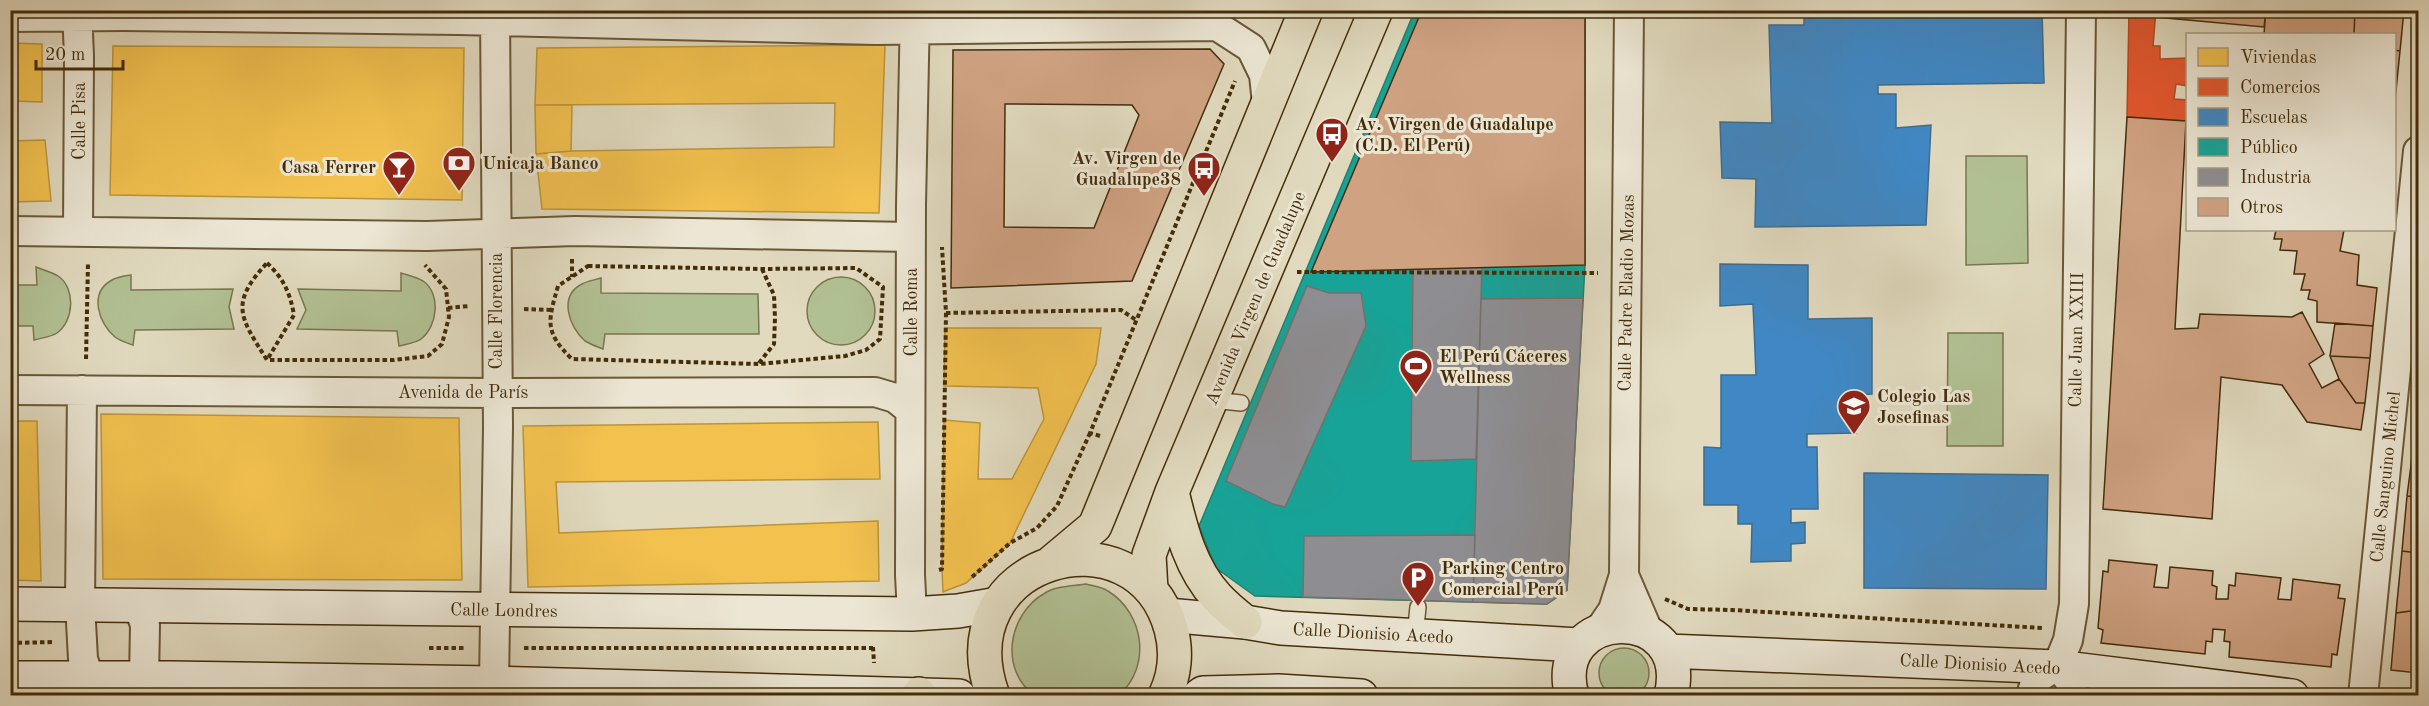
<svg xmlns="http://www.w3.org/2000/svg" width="2429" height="706" font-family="'Old Standard TT',serif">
	<rect width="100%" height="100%" fill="#e1dabf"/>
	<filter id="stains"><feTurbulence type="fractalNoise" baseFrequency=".00333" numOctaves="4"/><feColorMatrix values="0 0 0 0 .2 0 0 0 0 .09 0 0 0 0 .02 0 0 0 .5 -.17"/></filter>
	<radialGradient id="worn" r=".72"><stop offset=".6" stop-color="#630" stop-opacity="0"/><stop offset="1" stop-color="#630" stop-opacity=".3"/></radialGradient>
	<path fill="#b1c093" stroke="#7a764e" stroke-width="1.5" d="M1966,156H2027L2028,263L1966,265Z
		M36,267C43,270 52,272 58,276C76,288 74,321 57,333C51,337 41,338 34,340L33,326H11L10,285H37Z
		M401,273C407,275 416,277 423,281C441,293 438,326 421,339C416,343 406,344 399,346L397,331L297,329L306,310L298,289L401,291Z
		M131,275V290L233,289L229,307L234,329L135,330L133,345C127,343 120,341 115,337C99,324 88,293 112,280C117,277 125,276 131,275Z
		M807 311a34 34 0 1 1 68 0a34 34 0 1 1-68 0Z
		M601,278V293L758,294L759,334H605L603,349C597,347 590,344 585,341C569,327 558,296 582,284C587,281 595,280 601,278Z
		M1948,333H2003V446H1947Z
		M1086,584C1093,586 1102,587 1108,591C1145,614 1151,667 1119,695H1034C999,669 1008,614 1045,593C1056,586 1073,586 1086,584Z
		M1599 673a25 25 0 1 1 50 0a25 25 0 1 1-50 0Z"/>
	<path fill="#f2c14e" stroke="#be9439" stroke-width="1.5" d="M10,43L42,44V102L10,101Z
		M885,45L879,213L542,209L536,154L571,151L834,147L835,103L535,105L537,48Z
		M113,46L464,48L462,200L110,195Z
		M535,105H572L571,151L536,154Z
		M45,140L51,201L10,202V141Z
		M945,328H1101L1096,364L1010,543L966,583L943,592L942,569L944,420L980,423L978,479H1012L1044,419L1038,388L944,386Z
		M101,414L459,418L462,580L103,579Z
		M10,421H37L41,581L10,580Z
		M878,422L880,479L556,482L559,533L878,521L879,581L528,587L523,426Z"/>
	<path fill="#e4572e" stroke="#b44a23" stroke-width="1.5" d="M2129,10H2156L2153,46H2160V59L2188,58V86L2176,84L2174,99L2188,100L2186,121L2127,117Z"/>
	<path fill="#3f88c5" stroke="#406c8d" stroke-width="1.5" d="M1804,10H2042L2044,83L1878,85V94H1896V128L1931,125L1926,225L1755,227L1756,179L1722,178L1720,122L1772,123L1769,25H1804Z
		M1720,264L1808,265V319L1872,318V394L1854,395L1856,433L1807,434V447H1817L1818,509H1791V523L1805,522V543L1791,544V561L1751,562L1752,524H1738V505H1704V447L1721,448V375H1756L1753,304L1720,306Z
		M1864,473L2048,475L2046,589L1864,588Z"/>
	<path fill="#17a398" stroke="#247f6d" stroke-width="1.5" d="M1415,10H1585V265L1567,590L1547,604L1255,596L1216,568L1199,526Z"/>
	<path fill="#8d8d92" stroke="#777069" stroke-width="1.5" d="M1413,265L1482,266L1476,459L1411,461Z
		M1307,286L1329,293H1361L1366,326L1285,507L1273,504L1226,481Z
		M1583,298L1567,590L1547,604L1473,602L1481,299Z
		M1475,535L1473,602L1303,597L1304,536Z"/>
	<path fill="#cfa282" stroke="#442c09" stroke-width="1.5" fill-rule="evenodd" d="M1422,10H1585V265L1311,272Z
		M2156,10H2266L2264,27L2155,17Z
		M2266,10H2355L2354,34H2264Z
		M2355,10H2404L2400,51L2394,50V34H2354Z
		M1210,49L1224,64L1132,281L951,288L953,50ZM1005,104L1132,105L1139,115L1094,228L1004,227Z
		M2394,50L2400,51L2394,110Z
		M2127,117L2186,121L2175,329L2198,328L2200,314L2292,317L2302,312L2324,354L2309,364L2322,388L2339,379L2356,403H2365L2361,430L2307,422L2282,385L2221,377L2212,519L2103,509Z
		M2276,230H2344L2340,251L2359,255L2357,285L2377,288L2373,326L2317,322V301L2308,299L2310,290H2301L2305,274H2294L2297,251L2280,250L2282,239H2274Z
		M2335,323L2373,326L2370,358L2330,356Z
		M2330,356L2370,358L2365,403H2356L2339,379Z
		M2418,405V442H2414Z
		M2414,442H2418V497L2407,496Z
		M2407,496L2418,497V553L2402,551Z
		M2402,551L2418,553V610L2396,613Z
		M2109,560L2157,565L2154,587L2168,588L2170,567L2213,571L2212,585L2217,587L2216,599H2228L2229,585L2235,586L2236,573L2281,578L2278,599L2291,600L2293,579L2340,585L2338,598L2345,599L2337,655L2332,654L2331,667L2229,657L2230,642L2224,641L2225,630L2213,629L2212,642L2206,641L2205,654L2101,643L2103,630L2098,628L2103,571L2108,572Z
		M2418,610V673L2391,670L2396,613Z"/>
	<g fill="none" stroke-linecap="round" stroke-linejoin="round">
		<defs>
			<path id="service" d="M1212,400L1241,403
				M1415,636L1418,607"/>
			<path id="minor" d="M77,10L79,56L78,231
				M10,17L123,16L458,20L876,30L1217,26L1251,48L1264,75L1267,103
				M10,231L427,236L575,231L911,237
				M10,390L497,393L875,392L895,398L910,410
				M82,390L80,604L83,659L90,679
				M1624,575L1649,633
				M138,605L145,625L144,678
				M912,614L910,575L911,205L915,11
				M1600,629L1613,610L1624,575L1629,10
				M2057,667C2066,675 2074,683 2072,696
				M494,683L498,427L495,10
				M2032,696C2032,679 2044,673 2057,667L2068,640L2074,604L2081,10
				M2363,696L2418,151"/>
			<path id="secondary" d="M10,604L912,614L958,611L998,604
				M1167,615L1245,622L1281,628L1579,645
				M1667,651L2057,667L2292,696
				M10,678H170L494,683L959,696
				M1199,696L1203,693L1278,691L1361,696
				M1572,696C1547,606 1694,601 1671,696"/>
			<path id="primary" d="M1172,492C1181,529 1190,568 1217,597C1225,606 1235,614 1245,622
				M1052,562L1095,526L1306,10
				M1151,590L1149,555L1172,492L1376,10
				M919,694L920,696
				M993,696C943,558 1137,505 1171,629C1177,651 1175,675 1165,696"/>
		</defs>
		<use href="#service" stroke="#6b5836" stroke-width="18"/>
		<use href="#minor" stroke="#6b5836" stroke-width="32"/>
		<use href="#secondary" stroke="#442c09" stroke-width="36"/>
		<use href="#primary" stroke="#442c09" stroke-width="36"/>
		<path stroke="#442c09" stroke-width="4" stroke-dasharray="4.5 3" stroke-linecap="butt" d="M572,259V277
			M267,263C284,279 290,293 294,315L267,360C240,317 229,304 267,263Z
			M588,266L762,269L856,268L883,287L880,339L866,350L845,356L759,364L572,359C544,332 548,321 558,286Z
			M1297,272L1598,273
			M448,308L469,306
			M524,309L551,310
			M946,313L1121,310L1136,320
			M86,359L88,262
			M270,360H394L428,356L442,344L449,317L446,289L425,265
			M759,363L774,344L775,318L774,295L762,269
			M1100,436L1090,433L1235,81
			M939,570L942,569L946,313L942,247
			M972,577L1010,543L1037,528L1057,506L1090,433
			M1665,599L1688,609L1732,610L2042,628
			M10,643L55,642
			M873,647L874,663
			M429,648H466
			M524,648H873"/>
		<use href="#service" stroke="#ece7d5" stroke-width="15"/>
		<use href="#minor" stroke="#ece7d5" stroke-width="28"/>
		<use href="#secondary" stroke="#ece7d5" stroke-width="33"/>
		<use href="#primary" stroke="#e1dabf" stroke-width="33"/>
	</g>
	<defs>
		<symbol id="bus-pin" viewBox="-11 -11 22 30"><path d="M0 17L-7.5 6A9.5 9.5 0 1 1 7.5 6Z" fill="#8f2418" stroke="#ece7d5"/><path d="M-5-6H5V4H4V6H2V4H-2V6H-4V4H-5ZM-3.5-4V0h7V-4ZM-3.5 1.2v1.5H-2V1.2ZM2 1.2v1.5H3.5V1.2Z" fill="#fff"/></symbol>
		<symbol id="bank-pin" viewBox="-11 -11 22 30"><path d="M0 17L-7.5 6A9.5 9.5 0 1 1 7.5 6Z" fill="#8f2418" stroke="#ece7d5"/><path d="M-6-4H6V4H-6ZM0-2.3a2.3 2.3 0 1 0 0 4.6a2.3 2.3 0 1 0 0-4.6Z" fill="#fff"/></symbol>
		<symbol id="bar-pin" viewBox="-11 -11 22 30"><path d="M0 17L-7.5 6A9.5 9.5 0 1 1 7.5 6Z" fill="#8f2418" stroke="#ece7d5"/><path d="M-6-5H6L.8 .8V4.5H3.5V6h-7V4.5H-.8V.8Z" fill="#fff"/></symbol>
		<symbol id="stadium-pin" viewBox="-11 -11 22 30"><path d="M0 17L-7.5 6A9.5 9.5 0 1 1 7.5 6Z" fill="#8f2418" stroke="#ece7d5"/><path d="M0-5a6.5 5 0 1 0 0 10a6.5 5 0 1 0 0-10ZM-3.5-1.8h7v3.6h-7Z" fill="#fff"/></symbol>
		<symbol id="school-pin" viewBox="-11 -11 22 30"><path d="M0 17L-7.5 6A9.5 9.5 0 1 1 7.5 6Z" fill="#8f2418" stroke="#ece7d5"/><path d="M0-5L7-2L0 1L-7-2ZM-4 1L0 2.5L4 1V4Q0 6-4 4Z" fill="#fff"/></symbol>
		<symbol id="parking-pin" viewBox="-11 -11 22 30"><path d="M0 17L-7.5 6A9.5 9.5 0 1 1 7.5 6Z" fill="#8f2418" stroke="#ece7d5"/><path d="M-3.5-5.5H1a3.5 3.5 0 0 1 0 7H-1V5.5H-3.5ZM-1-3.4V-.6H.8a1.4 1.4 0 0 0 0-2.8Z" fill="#fff"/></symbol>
	</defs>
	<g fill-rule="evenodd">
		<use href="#bus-pin" x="1313" y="115" width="38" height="52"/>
		<use href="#bank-pin" x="440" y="144" width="38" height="52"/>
		<use href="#bar-pin" x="380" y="148" width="38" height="52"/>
		<use href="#bus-pin" x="1185" y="149" width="38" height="52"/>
		<use href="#stadium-pin" x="1397" y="347" width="38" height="52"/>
		<use href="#school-pin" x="1835" y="387" width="38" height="52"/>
		<use href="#parking-pin" x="1399" y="559" width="38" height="52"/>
	</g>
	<g text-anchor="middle" stroke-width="6" stroke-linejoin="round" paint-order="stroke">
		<g font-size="18" fill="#442c09" stroke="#ece7d5">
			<text transform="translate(79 121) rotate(-90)" y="6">Calle Pisa</text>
			<text transform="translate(1626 293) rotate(-89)" y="6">Calle Padre Eladio Mozas</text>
			<text transform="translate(1255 298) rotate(-67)" y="6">Avenida Virgen de Guadalupe</text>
			<text transform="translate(496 311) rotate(-90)" y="6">Calle Florencia</text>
			<text transform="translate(911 312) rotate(-90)" y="6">Calle Roma</text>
			<text transform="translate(2076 340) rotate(-89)" y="6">Calle Juan XXIII</text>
			<text x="463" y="398">Avenida de París</text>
			<text transform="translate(2385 477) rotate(-84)" y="6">Calle Sanguino Michel</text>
			<text transform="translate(504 610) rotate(1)" y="6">Calle Londres</text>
			<text transform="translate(1373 633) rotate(3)" y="6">Calle Dionisio Acedo</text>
			<text transform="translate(1980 664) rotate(3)" y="6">Calle Dionisio Acedo</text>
		</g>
		<g font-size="18" font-weight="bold" fill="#442c09" stroke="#ece7d5" text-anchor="start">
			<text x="1355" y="130">Av. Virgen de Guadalupe<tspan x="1355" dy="21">(C.D. El Perú)</tspan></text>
			<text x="1181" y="164" text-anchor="end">Av. Virgen de<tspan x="1181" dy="21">Guadalupe38</tspan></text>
			<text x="482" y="169">Unicaja Banco</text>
			<text x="376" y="173" text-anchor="end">Casa Ferrer</text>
			<text x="1439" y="362">El Perú Cáceres<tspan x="1439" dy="21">Wellness</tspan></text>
			<text x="1877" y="402">Colegio Las<tspan x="1877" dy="21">Josefinas</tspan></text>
			<text x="1441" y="574">Parking Centro<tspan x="1441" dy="21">Comercial Perú</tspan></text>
		</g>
	</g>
	<rect width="2429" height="706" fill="none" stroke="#e1dabf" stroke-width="36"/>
	<rect x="12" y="12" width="2405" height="682" fill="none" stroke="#442c09" stroke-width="3"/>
	<rect x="18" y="18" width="2393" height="670" fill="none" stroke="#442c09" stroke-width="1.5"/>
	<rect x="2186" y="33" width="210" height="198" fill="#ece7d5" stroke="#a99c83" stroke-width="1.5"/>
	<rect x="2198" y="48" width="30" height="18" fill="#f2c14e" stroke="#a99c83" stroke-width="1.5"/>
	<text x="2240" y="63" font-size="18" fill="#442c09">Viviendas</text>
	<rect x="2198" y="78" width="30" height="18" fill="#e4572e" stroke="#a99c83" stroke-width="1.5"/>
	<text x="2240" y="93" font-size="18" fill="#442c09">Comercios</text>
	<rect x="2198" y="108" width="30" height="18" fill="#3f88c5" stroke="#a99c83" stroke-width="1.5"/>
	<text x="2240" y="123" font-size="18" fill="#442c09">Escuelas</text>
	<rect x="2198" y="138" width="30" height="18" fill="#17a398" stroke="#a99c83" stroke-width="1.5"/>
	<text x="2240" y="153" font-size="18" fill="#442c09">Público</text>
	<rect x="2198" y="168" width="30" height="18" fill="#8d8d92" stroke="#a99c83" stroke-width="1.5"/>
	<text x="2240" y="183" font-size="18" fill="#442c09">Industria</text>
	<rect x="2198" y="198" width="30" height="18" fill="#cfa282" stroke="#a99c83" stroke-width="1.5"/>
	<text x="2240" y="213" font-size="18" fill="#442c09">Otros</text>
	<path d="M36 60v9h87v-9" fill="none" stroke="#442c09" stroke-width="3"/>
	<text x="45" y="60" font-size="18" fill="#442c09" stroke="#ece7d5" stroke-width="4.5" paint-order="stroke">20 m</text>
	<rect width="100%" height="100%" filter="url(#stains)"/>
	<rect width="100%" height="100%" fill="url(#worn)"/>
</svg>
